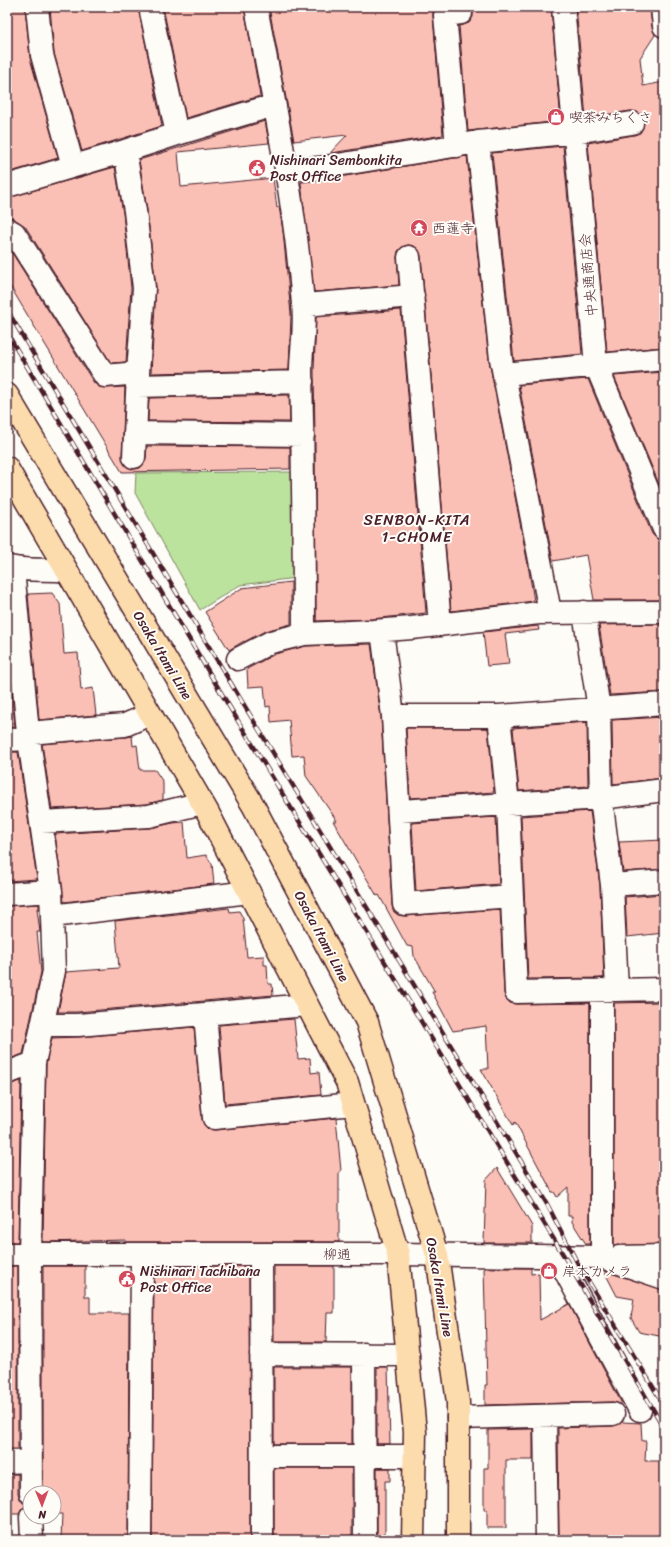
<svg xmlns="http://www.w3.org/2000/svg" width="671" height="1547" font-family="Sriracha,'Klee One',sans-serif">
	<rect width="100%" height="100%" fill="#fdfcf7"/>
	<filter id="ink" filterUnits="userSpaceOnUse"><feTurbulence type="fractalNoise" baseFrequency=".025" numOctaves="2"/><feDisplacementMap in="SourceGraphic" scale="8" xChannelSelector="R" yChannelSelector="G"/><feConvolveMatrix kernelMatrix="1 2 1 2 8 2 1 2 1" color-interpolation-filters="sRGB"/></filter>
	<g filter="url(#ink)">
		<path fill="#bbe39e" stroke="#828164" d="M291,472L296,578L240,585L200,610L135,493L136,473Z"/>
		<path fill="#fbc0b5" stroke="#4a1f2b" d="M7,7H25L30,58L58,158L7,173Z
			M50,7H138L162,126L82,151L54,53Z
			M163,7H244L260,96L186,118Z
			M269,7H436L433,10V16L443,135L331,153V152L347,135L294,141Z
			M473,7H551L561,121L468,131L459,26L469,23L473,17Z
			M576,7H650L652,27L655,35L640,58L643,86L664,82V347L607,352L588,143L634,135L640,133L643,128L644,121L641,115L637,112L630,111L586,118Z
			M265,121L269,143L178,152L181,187L273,178L277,208L279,206L283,231L291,314L289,370L151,373L156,287L147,210L139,160Z
			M563,146L582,354L514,361L492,153Z
			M467,156L489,360L528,565L534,601L451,611L421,256L419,250L414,246L408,245L402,247L398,251L397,258L399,285L314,292L301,183L302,182L321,180Z
			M115,167L123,213L131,288L126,362L111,363L25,226L13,218L7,217V198Z
			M7,245L94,383L99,387L106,388L125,387L122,456L123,462L127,467L134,469L140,468L144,464L146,458L147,446L290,447V469L122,472L7,281Z
			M401,310L426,613L372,619L316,621L315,435L314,371L316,317Z
			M664,372V496L614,376Z
			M588,379L652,534L657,539L664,541V600H594L586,555L553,561L519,385Z
			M289,395L290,422L148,421L149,398Z
			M291,582V624L265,631L244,642V641L229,650L205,612L242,588Z
			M52,593L60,604L64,654L78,653L81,690L93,688L96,715L39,720L28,594Z
			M664,624V692L610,695L599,625Z
			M538,626L539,630L505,634L509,664L487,666L483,632Z
			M7,641L15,727H7Z
			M371,644L381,717L392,905L393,911L398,915L405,916L500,909L504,993L506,999L510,1003L516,1004L590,1003V1244H586L572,1222V1216H568V1187L557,1197L554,1192H552L515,1122L513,1125L481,1069H488L486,1026L453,1031L432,992H435L414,956L413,947L407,946L379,895L377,896L367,879L333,821H337L306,776L304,755L292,756L289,720L271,722L270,706L266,707L264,686L248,687L247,669L275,654L306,646Z
			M664,717V778L613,784L612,720Z
			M587,722L588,786L519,791L513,728Z
			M406,728H488L494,792L410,798Z
			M132,736L133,746L137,745L140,770H155L163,782V800L147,804L52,809L42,744L126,737Z
			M7,752H18L37,879L7,881Z
			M590,811L600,886L604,978L528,979L521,816Z
			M496,817L499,884L416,891L412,823Z
			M184,822L187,858L206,855L212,864L214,884L64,902L55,834L150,828L173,823Z
			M664,840V869L623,872L619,842Z
			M664,894V933L627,937L625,897Z
			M39,904V909H37L40,932H37L41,972L23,1054L7,1060V906Z
			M229,908L230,912L239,911L243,918L247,957L264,956V965H267L268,984H272L273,995L77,1012H58L66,972L119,968L115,921Z
			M664,1002V1244L614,1246V1003Z
			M294,1019L298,1059L310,1058L311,1073L319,1072L321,1095L225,1104L219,1025Z
			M194,1027L202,1119L204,1125L208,1129L215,1130L336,1118L341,1171L339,1172V1242H126V1240L43,1242L46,1064L52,1038L79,1037Z
			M21,1081L18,1242H7V1085Z
			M497,1168L532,1226V1243H484L486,1180Z
			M7,1266H18V1449H7Z
			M43,1266H85V1297H90V1313H129L128,1540H61L62,1514H54V1493H43Z
			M154,1266H249L250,1540H152Z
			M274,1266H334V1313H327L326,1342H274Z
			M484,1268H531V1274L539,1273L540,1320L569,1304L621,1402V1405L613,1402L485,1405V1385H487Z
			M604,1271L664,1290V1337L639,1332L631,1318L634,1299L617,1296Z
			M274,1367H352V1444H274Z
			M377,1367H388L390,1444H377Z
			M622,1422L641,1423L642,1441H646L645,1461H661L663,1540H641V1538L559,1540L558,1428L613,1426Z
			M533,1429V1460H506V1528H487V1510H484V1468H488V1430Z
			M274,1468H352V1540H274Z
			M377,1468H390V1481H385V1540H377Z
			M7,1474H18V1493L20,1499L24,1504L29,1505L24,1507L19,1514H7Z"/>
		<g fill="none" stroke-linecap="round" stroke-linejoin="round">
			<defs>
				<path id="minor" d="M37,7L42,55L73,166
					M150,7L177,134
					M256,7C275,106 295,204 303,304C306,328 301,348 301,371C303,458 304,546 304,634
					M563,7L596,365L664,529
					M662,7L664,26
					M478,142L501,359L550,612
					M457,146L445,15L461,13L460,7
					M125,151L135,211L144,288L138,373L134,457
					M286,170L319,168L478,142L575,132L632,123
					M7,186L125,151L177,134L274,105
					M7,229L14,233L105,376L138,373
					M409,257L440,625
					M304,305L413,296
					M504,374L664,359
					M137,386L302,382
					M135,433L303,435
					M7,566C23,572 49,568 67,571
					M13,569L28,733L51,891L54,971L34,1063L30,1254L31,1493
					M584,612L599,709L601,798L612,885L617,990
					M382,631L393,716L404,904L512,896
					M238,659L271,642L304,634L373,631L412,628L539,613L664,612
					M393,716H499L664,704
					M499,716L508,804L516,992L664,989
					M28,733L125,725L150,714
					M7,740L29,739
					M400,811L601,798L664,790
					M41,822L149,816L202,803
					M612,885L664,881
					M7,894L51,891
					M52,916L249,892
					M602,990V1257
					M205,1014L214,1118L353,1104
					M42,1025H78L307,1005
					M7,1073L34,1063
					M7,1254H398L602,1257L664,1278
					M261,1254L262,1540
					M557,1256L640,1410
					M619,1257L664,1256
					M261,1354L408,1355
					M364,1354L365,1540
					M545,1416L547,1540
					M458,1418L613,1414
					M262,1456H415
					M7,1462L31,1461
					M31,1517L32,1540
					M140,1540L142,1254"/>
				<path id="major" d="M7,395L253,805L367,1022L437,1255L458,1402V1540
					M7,468L207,811L347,1082L398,1254L415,1432L413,1540"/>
			</defs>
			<use href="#minor" stroke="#4a1f2b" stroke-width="25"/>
			<use href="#major" stroke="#4a1f2b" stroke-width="25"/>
			<use href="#minor" stroke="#fdfcf7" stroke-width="22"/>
			<use href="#major" stroke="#fcdcac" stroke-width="22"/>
			<defs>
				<path id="rail" d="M7,310L244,705L547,1204L578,1264L664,1405
					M7,333L232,711L564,1256L664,1428"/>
			</defs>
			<use href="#rail" stroke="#4a1f2b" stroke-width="4.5"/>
			<use href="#rail" stroke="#fdfcf7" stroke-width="3" stroke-dasharray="9" stroke-linecap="butt"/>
		</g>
	</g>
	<defs>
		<symbol id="shop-disc" viewBox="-11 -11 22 22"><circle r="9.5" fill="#d1495b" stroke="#fdfcf7"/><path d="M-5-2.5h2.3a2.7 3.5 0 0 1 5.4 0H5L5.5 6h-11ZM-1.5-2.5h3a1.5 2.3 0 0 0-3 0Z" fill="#fff"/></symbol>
		<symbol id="civic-disc" viewBox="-11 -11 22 22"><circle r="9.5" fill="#d1495b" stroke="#fdfcf7"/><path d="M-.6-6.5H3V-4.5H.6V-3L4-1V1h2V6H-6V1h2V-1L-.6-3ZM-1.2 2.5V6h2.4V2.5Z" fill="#fff"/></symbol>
		<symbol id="temple-disc" viewBox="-11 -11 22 22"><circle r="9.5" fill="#d1495b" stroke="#fdfcf7"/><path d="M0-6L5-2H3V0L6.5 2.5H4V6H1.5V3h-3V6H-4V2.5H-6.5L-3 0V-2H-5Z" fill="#fff"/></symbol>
	</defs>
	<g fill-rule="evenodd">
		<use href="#shop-disc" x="546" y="107" width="20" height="20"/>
		<use href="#civic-disc" x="247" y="158" width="20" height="20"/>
		<use href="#temple-disc" x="409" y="218" width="20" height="20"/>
		<use href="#shop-disc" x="539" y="1261" width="20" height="20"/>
		<use href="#civic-disc" x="117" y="1269" width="20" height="20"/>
	</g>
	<g text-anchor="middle" stroke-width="4" stroke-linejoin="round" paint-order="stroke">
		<g font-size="14" fill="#4a1f2b" stroke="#fdfcf7" text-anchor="start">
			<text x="569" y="122">喫茶みちくさ</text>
			<text x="270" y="165">Nishinari Sembonkita<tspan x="270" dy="16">Post Office</tspan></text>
			<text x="432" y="233">西蓮寺</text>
			<text x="140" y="1276">Nishinari Tachibana<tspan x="140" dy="16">Post Office</tspan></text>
			<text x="562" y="1276">岸本カメラ</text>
		</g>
		<g font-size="14" fill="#4a1f2b" stroke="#fdfcf7">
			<text transform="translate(588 275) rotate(-95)" y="5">中央通商店会</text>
			<text transform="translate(163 655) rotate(59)" y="5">Osaka Itami Line</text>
			<text transform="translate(322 936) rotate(62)" y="5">Osaka Itami Line</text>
			<text x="337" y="1259">柳通</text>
			<text transform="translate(440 1287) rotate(80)" y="5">Osaka Itami Line</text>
		</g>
		<g font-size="15" letter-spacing="1" fill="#4a1f2b" stroke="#fdfcf7">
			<text x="417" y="525">SENBON-KITA<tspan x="417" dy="17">1-CHOME</tspan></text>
		</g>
	</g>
	<rect width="671" height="1547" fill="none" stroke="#fdfcf7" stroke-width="24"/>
	<rect x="12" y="12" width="647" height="1523" fill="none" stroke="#4a1f2b" stroke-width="1.5" filter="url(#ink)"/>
	<g transform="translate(42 1505) rotate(179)"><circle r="19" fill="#fdfcf7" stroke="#b5a4a5"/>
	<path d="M0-3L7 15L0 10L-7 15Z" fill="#d1495b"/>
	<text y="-6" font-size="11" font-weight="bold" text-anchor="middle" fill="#4a1f2b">N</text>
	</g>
</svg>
